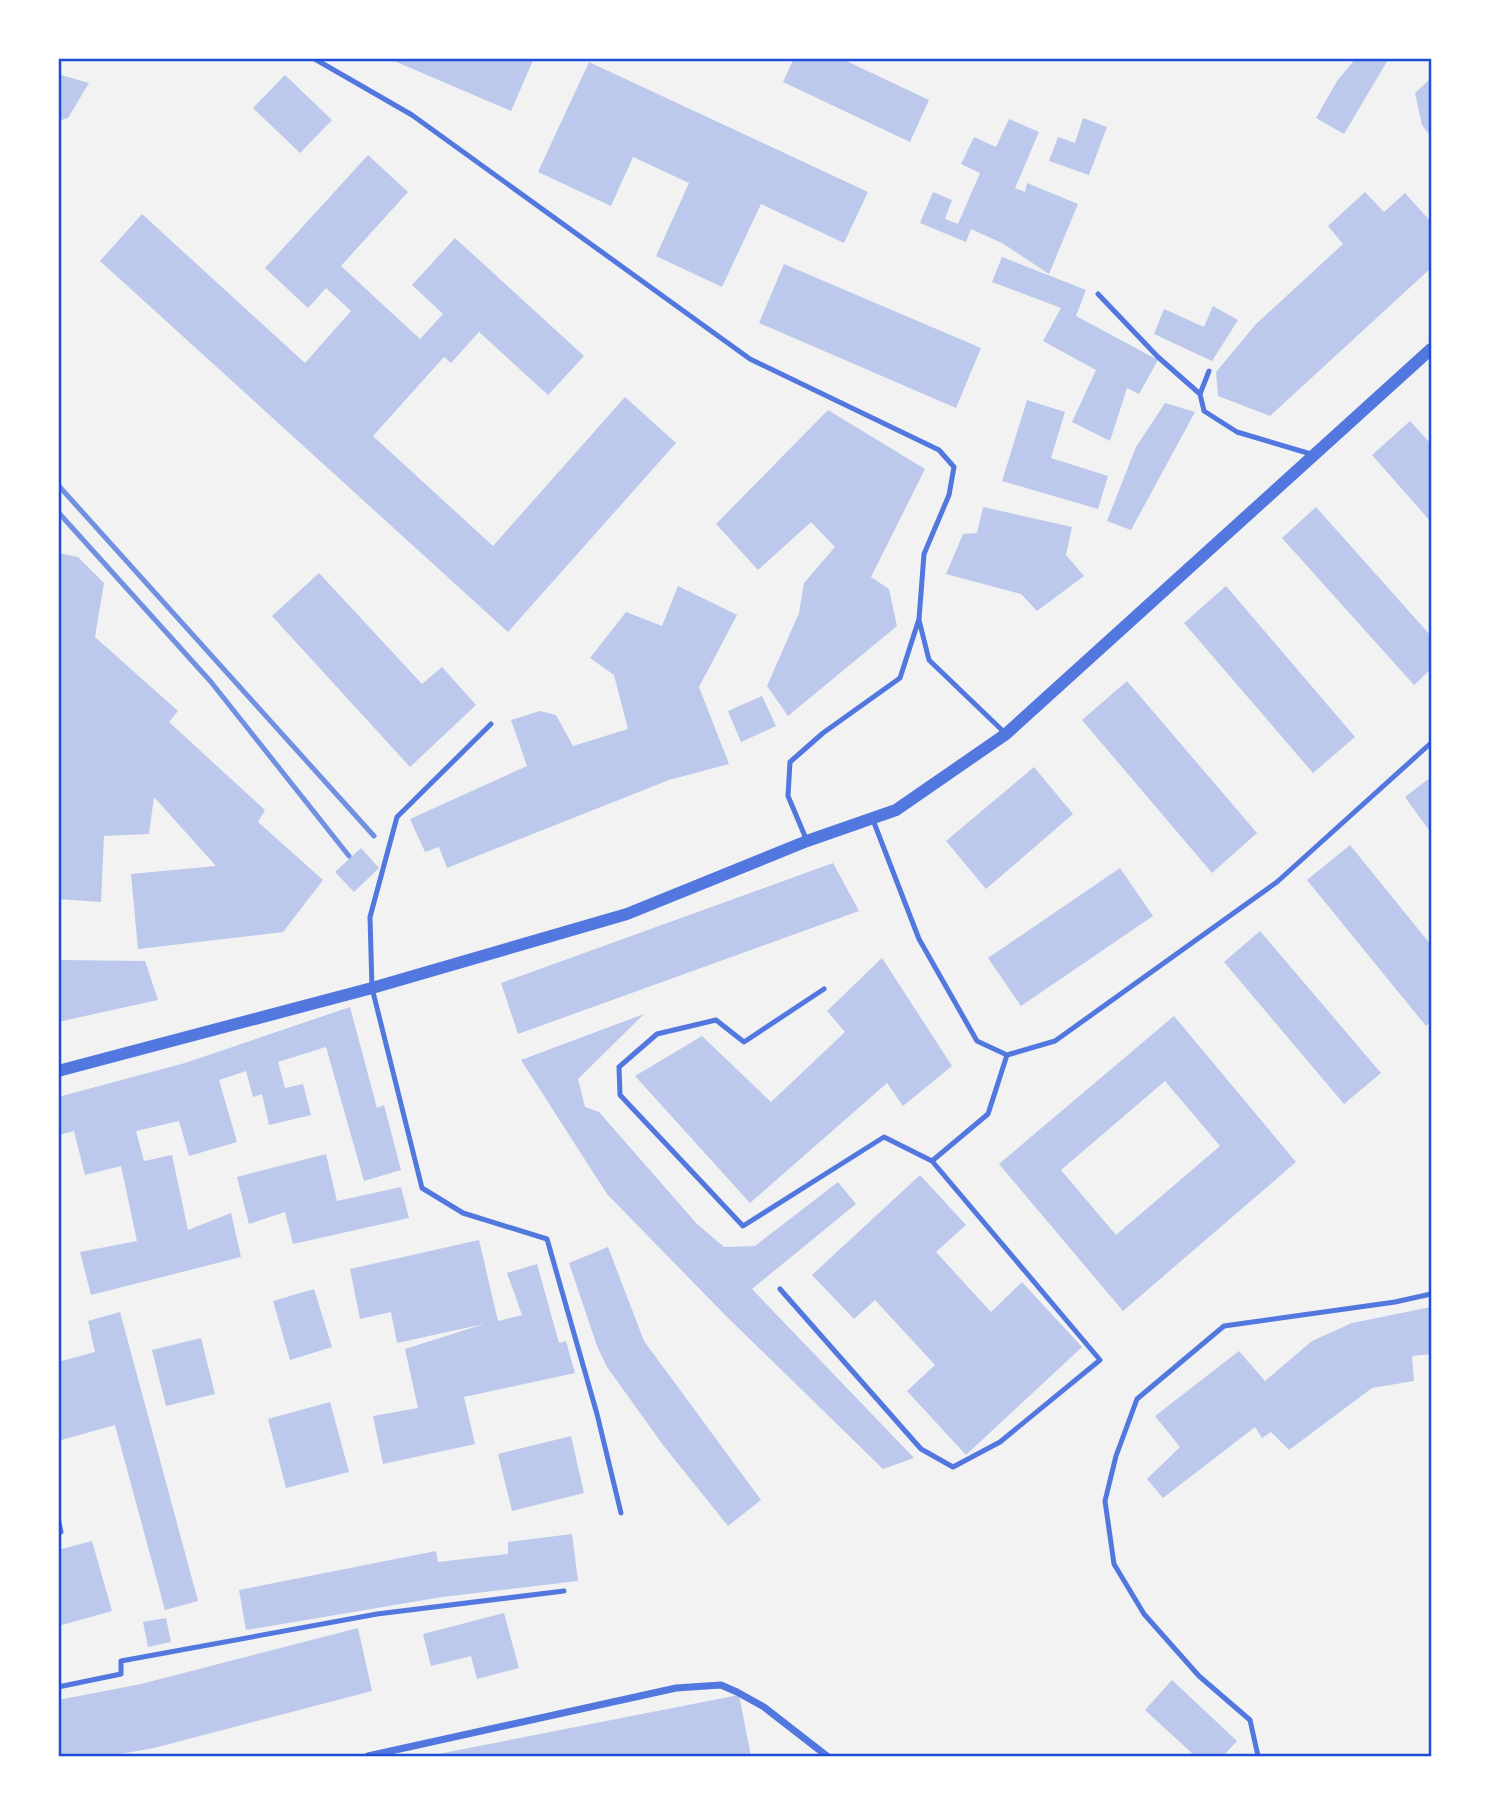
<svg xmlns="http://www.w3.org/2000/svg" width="1489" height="1814" font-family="Literata,serif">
	<rect width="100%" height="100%" fill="#f2f2f2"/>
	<path fill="#bdc9ec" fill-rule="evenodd" d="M387,58H534L511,111Z
		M794,58H840L929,100L910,142L783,82Z
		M1356,58H1389L1344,134L1316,118L1337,81Z
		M589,62L868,192L844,243L761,204L722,287L656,256L689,183L633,157L611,206L538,172Z
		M58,74L89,83L68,118L58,121Z
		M285,75L332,120L300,153L253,108Z
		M1431,78V137L1422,125L1415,93Z
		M1083,118L1107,127L1089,175L1049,161L1058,137L1075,143Z
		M1009,119L1039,132L1015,188L1025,192L1027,183L1078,204L1049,274L1002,243L971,229L966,242L920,223L933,192L952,200L945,219L958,224L980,173L961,164L974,137L996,147Z
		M368,155L408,192L341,266L420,339L443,314L412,285L455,238L584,356L548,395L479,332L451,363L444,357L373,436L493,546L625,397L676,443L508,632L100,261L142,214L305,363L351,311L326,288L308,308L265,268Z
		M1365,192L1384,212L1405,193L1431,222V268L1270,416L1218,396L1216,372L1256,324L1343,244L1328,226Z
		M1002,257L1086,290L1076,316L1158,360L1139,394L1127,388L1110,441L1072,422L1096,370L1043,341L1061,308L992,282Z
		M784,264L981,348L956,408L759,323Z
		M1213,306L1238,320L1212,361L1154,334L1164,309L1204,327Z
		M1027,400L1065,412L1051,458L1108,476L1098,509L1002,481Z
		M1165,403L1195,412L1131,530L1107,521L1136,447Z
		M828,410L925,469L871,577L889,589L897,626L788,716L767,686L799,613L804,583L835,547L811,522L758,570L716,524Z
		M1410,421L1431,444V522L1372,455Z
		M983,507L1072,527L1066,555L1084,576L1037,611L1021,594L946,574L963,534L977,533Z
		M1316,507L1431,636V669L1414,685L1282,538Z
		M58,553L78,557L104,583L95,637L178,711L169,722L265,810L258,822L323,880L283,932L138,949L131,874L216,866L154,797L149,834L104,836L101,902L58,899Z
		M319,573L422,684L442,667L476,705L410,767L272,616Z
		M678,586L737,615L699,687L729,764L669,780L447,868L439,847L425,852L410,819L527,766L511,720L540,711L556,715L573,746L628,729L614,675L590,658L626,612L662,626Z
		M1226,586L1355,737L1313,773L1184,623Z
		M1127,681L1257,833L1212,873L1082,720Z
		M762,696L776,726L741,742L728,711Z
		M1034,767L1073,814L986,889L946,841Z
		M1431,777V833L1405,797Z
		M1350,845L1431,945V1022L1426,1026L1307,880Z
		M361,848L379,868L354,892L335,872Z
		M833,863L859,911L518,1034L501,983Z
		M1120,868L1153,916L1021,1006L988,958Z
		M1260,931L1381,1073L1344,1104L1224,962Z
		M882,958L952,1066L903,1106L887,1083L750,1203L635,1076L702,1036L771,1102L845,1032L827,1011Z
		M58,960L145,961L158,1000L58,1022Z
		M350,1007L377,1108L384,1105L401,1170L364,1181L326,1047L278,1062L285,1088L303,1084L311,1115L269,1125L262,1094L253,1097L246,1071L219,1080L237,1142L189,1156L179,1121L136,1131L144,1161L172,1155L188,1230L231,1213L241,1257L91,1295L80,1252L137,1241L121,1166L85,1175L74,1131L58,1135V1097L185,1063Z
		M644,1014L578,1079L585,1107L599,1112L697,1224L724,1247L755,1246L838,1182L856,1204L752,1289L914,1458L883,1469L726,1316L607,1194L521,1060Z
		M1174,1016L1296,1162L1123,1311L999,1164ZM1165,1081L1220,1146L1116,1235L1061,1170Z
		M326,1154L337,1201L401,1187L409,1218L293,1244L285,1212L249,1224L237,1177Z
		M920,1175L966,1225L936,1252L991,1312L1022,1282L1082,1347L966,1455L907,1391L935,1365L875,1300L854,1319L812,1275Z
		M479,1240L498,1321L522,1315L507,1273L537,1264L559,1343L566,1341L575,1373L464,1397L475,1444L383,1464L373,1416L418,1408L405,1349L484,1324L397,1343L391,1312L360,1319L350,1269Z
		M608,1247L644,1341L761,1500L728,1526L663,1445L607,1367L597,1346L569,1263Z
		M314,1289L332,1347L290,1360L273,1301Z
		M1431,1307V1354L1412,1356L1414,1381L1372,1388L1289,1450L1271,1432L1262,1438L1255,1427L1163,1498L1147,1479L1180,1447L1155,1416L1239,1351L1265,1381L1312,1341L1352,1323Z
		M120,1312L198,1601L165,1610L115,1425L58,1441V1362L95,1352L88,1321Z
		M201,1338L215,1394L166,1406L152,1350Z
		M330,1402L349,1472L286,1488L268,1419Z
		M571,1436L584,1493L512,1511L498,1454Z
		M572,1534L578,1581L442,1597L246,1630L239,1590L436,1551L438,1562L508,1554V1542Z
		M92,1541L112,1611L58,1626V1550Z
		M504,1613L519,1668L477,1679L471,1656L431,1666L423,1634Z
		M166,1618L171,1642L148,1647L143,1622Z
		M358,1628L372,1691L154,1748L109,1756H58V1700L141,1684Z
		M1172,1680L1237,1741L1223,1756H1195L1145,1710Z
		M739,1695L751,1756H433V1755Z"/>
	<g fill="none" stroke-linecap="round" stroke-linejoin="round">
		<path stroke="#5277de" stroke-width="5" d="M313,58L412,115L750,359L939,450L954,467L949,495L924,554L919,619L900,678L823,733L790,762L788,796L807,841
			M1098,294L1158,357L1200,394L1204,411L1237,432L1311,454
			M1200,394L1209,371
			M919,620L929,660L1006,734
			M491,724L397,817L370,917L372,988L422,1188L463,1213L547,1239L597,1414L621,1513
			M873,820L919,939L977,1041L1007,1055L1055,1041L1277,882L1431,743
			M824,989L744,1042L716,1020L657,1034L619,1067L620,1095L743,1226L884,1137L932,1161
			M780,1289L921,1449L953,1467L1000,1442L1100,1360L932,1161L988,1114L1007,1055
			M58,1518L61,1532
			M58,1687L121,1674V1661L377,1614L564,1591
			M1258,1756L1250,1720L1199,1676L1144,1614L1114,1564L1105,1501L1116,1456L1137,1399L1224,1326L1395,1302L1431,1294"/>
		<path stroke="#5277de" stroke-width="7" d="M368,1756L676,1688L721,1685L737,1692L764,1707L827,1756"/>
		<path stroke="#5277de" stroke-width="12" d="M58,1071L372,988L627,914L807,841L896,810L1006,734L1431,349"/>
		<path stroke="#7290e2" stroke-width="5" d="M58,485L374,836
			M58,512L211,682L349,856"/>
	</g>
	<rect width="1489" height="1814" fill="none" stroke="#ffffff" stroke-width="119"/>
	<rect x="60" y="60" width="1370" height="1695" fill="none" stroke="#1d4ed8" stroke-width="2.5"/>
</svg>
